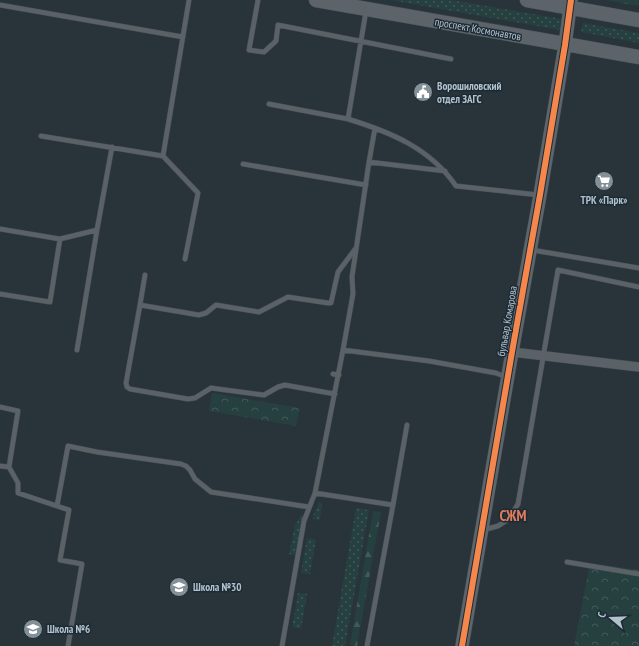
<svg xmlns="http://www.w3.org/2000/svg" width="639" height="646" font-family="'PT Sans Narrow',sans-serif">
	<defs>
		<pattern id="grass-dots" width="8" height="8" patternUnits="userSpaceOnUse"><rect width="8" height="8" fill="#25403f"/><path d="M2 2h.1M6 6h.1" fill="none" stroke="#425a59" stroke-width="1.8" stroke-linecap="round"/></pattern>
		<pattern id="forest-firs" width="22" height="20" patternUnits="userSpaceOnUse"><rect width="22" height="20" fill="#25403f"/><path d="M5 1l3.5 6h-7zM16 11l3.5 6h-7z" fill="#425a59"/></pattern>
		<pattern id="park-crowns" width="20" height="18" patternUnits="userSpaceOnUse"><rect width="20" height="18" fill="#25403f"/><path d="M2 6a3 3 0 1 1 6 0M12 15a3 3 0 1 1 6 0" fill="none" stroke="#425a59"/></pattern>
	</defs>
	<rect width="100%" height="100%" fill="#29343a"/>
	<path fill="url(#grass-dots)" d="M390,0H451L562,19L560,30Z
		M583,23L639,33V43L581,32Z
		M319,502L322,503L320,520L312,519Z
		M356,508L369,510L345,646H332Z
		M303,513L296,556L289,554L295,525Z
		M307,538L316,540L310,574L301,573Z
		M298,593L307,594L301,629L292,627Z"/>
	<path fill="url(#forest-firs)" d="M373,511L381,512L357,646L350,645Z"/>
	<path fill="url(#park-crowns)" d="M606,0H639V6Z
		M212,393L300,408L296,426L209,411Z
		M590,563L639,570V646H574Z"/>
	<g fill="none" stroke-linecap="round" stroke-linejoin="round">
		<defs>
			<path id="lane" d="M258,0L249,50L264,52L276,41L278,25L451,59
				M0,5L183,37
				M366,11L348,119C390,132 430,148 456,186L539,195
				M269,104L348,119
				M41,136L163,156L189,0
				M163,156L198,193L185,259
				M369,162L375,128
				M243,164L366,185
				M0,229L60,239L97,230
				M532,250L639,268
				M0,294L50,302L60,239
				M140,305L145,275
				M77,350L97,230L112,147
				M343,350L353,294L352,277L369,162L445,171
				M333,374L339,375
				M335,394L285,385L278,387L264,395L211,388L195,398L188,399L130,389L127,387L126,383L140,305L199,315L206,313L216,305L259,312L288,297L328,303H331L338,272L356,248
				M0,407L18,411L9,467L18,483V493L69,510L60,560L82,564L68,646
				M0,466L9,467
				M315,493L393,505L407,425
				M57,506L68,446L97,452L181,464L186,466L190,470L195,479L211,492L309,507
				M483,530L498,526L509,519L518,504L558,270L639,287
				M567,562L639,574
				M282,646L304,521L315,493L343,350L429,361L496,373L506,377
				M367,646L393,505"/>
			<path id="street" d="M512,352L639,367"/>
			<path id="secondary" d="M462,646L512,352L540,195L565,45L571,0"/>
			<path id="primary" d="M316,0L639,57
				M527,0L639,20"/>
		</defs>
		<use href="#lane" stroke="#484f54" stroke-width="5.5"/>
		<use href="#street" stroke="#484f54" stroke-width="10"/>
		<use href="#secondary" stroke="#484f54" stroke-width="14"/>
		<use href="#primary" stroke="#475157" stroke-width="15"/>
		<use href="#lane" stroke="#5a6268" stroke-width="4.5"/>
		<use href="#street" stroke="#5a6268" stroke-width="9"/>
		<use href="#secondary" stroke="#5e666c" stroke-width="13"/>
		<use href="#primary" stroke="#5d6469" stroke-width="14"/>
		<defs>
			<path id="cycleway" d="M462,646L512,352L540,195L565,45L571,0"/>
		</defs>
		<use href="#cycleway" stroke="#1c2b36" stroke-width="8"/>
		<use href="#cycleway" stroke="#f5874c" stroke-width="6"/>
	</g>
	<defs>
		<symbol id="civic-disc" viewBox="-11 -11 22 22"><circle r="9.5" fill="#839098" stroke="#1c2b36"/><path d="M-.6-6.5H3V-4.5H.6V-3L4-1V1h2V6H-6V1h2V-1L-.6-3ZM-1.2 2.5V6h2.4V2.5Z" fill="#fff"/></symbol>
		<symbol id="supermarket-disc" viewBox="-11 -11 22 22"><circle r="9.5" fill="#839098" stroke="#1c2b36"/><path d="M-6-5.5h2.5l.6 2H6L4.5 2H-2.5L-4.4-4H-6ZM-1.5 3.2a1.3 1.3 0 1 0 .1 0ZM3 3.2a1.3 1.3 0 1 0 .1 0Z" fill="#fff"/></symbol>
		<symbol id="school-disc" viewBox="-11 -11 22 22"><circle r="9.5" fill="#839098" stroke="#1c2b36"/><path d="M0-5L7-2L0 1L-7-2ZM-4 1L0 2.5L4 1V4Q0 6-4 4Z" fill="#fff"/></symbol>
	</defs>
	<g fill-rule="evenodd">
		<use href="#civic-disc" x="412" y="81" width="22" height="22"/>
		<use href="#supermarket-disc" x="593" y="170" width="22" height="22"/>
		<use href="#school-disc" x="168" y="576" width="22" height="22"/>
		<use href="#school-disc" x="22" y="618" width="22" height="22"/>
	</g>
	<g text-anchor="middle" stroke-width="3" stroke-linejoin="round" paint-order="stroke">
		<g font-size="11" fill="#b3c1cb" stroke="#1c2b36">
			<text transform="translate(478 29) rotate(10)" y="4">проспект Космонавтов</text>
			<text transform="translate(507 321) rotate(-80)" y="4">бульвар Комарова</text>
		</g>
		<g font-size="11" font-weight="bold" fill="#b3c1cb" stroke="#1c2b36" text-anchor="start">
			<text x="437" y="90">Ворошиловский<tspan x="437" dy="13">отдел ЗАГС</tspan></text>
			<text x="604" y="204" text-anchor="middle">ТРК «Парк»</text>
			<text x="193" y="591">Школа №30</text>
			<text x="47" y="633">Школа №6</text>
		</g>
		<g font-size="15" font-weight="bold" fill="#df7c5a" stroke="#1c2b36">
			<text x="513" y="521">СЖМ</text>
		</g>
	</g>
	<g transform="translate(611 618) rotate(289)" stroke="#1c2b36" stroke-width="3" paint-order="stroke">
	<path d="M0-3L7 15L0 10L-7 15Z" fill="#b3c1cb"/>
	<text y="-6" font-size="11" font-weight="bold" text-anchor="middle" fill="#b3c1cb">С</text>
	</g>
</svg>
